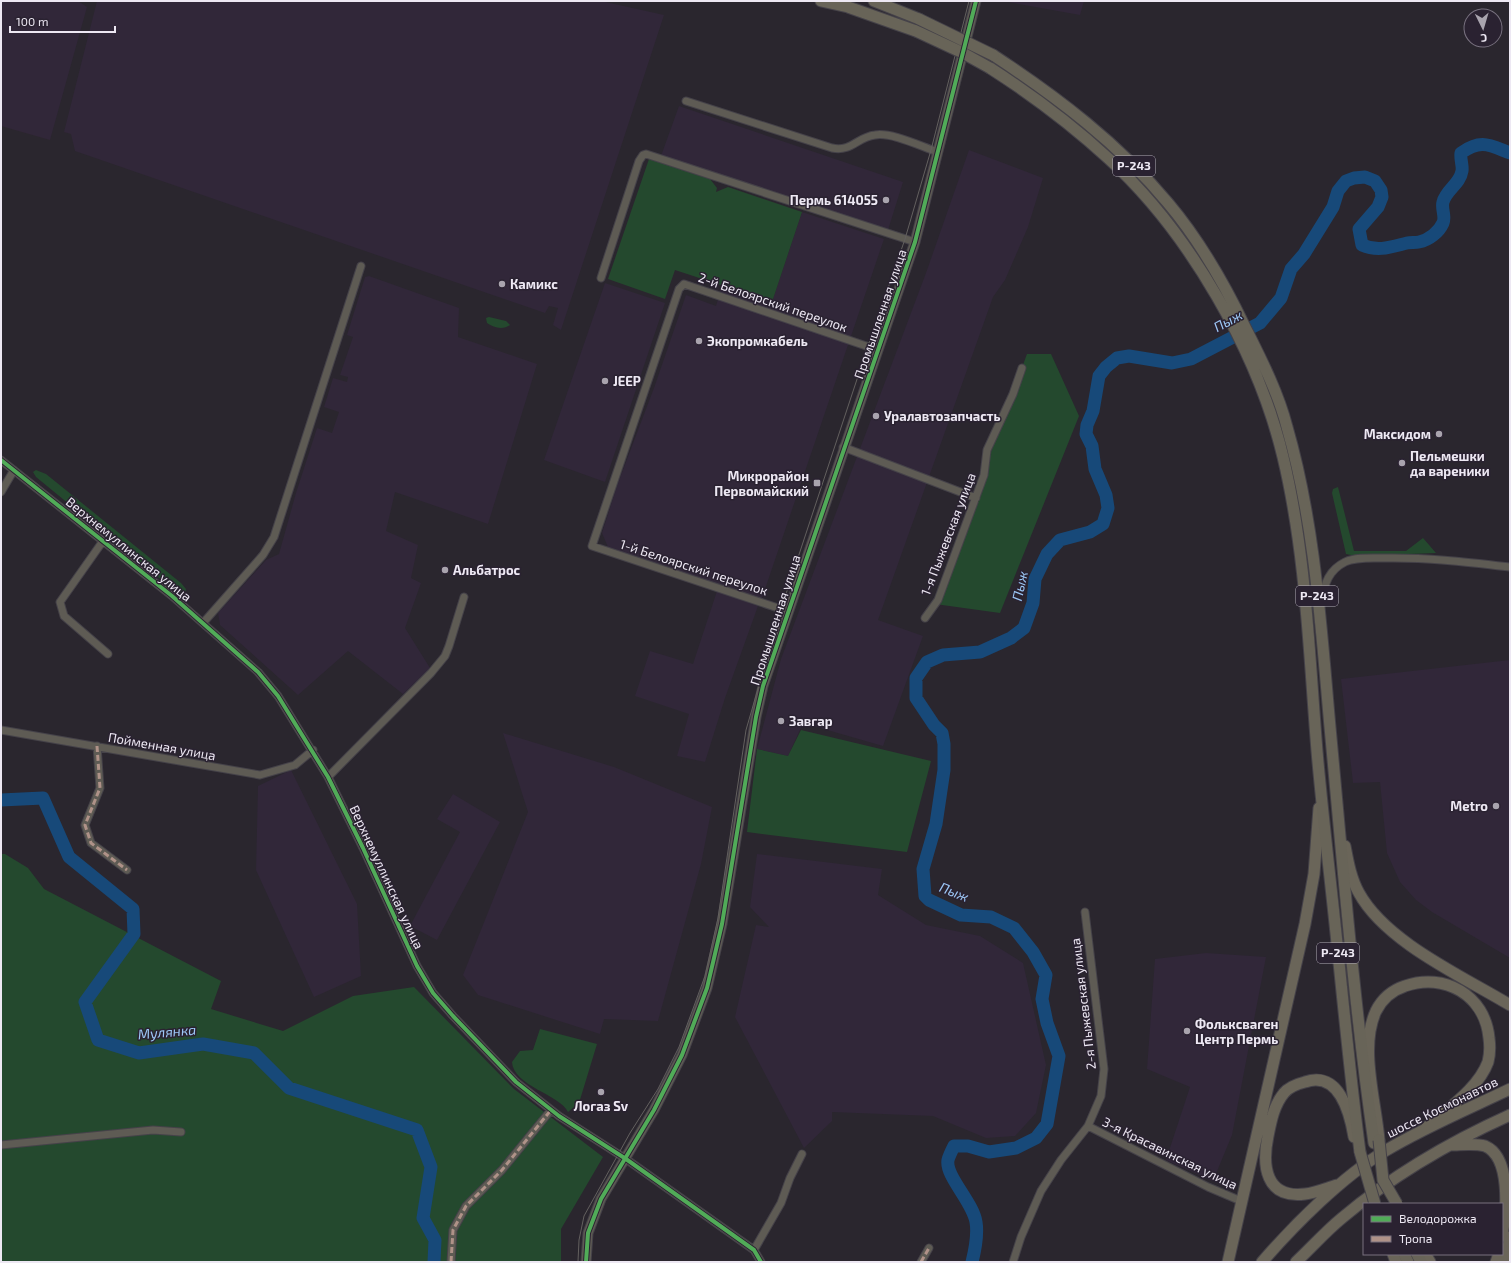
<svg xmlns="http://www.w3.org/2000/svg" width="1511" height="1263" font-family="'Exo 2',sans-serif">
	<rect width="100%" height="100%" fill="#2a262e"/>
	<path fill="#312739" d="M1,1H78L87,7L50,140L1,126Z
		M97,1H601L664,15L561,330L553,325L558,308L549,306L545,313L75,151L71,134L64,132Z
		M1002,1H1084L1080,15Z
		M679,106L903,182L888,230L661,156Z
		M969,150L1043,178L1028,227L1005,280L993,297L878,620L923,636L883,746L803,723L788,756L757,749L781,659L926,273Z
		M802,212L884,239L762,598L608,547L602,533L618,483L654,388L686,295L716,306L722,286L772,302Z
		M369,276L459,308L458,337L537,364L488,524L395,492L386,531L418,545L411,578L421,583L405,628L430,668L403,694L348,651L298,695L220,625L218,613L266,560L279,554L296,493L317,428L332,433L339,412L324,407L333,378L347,382L348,377L340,375L353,337L347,335L365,277Z
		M605,283L665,303L605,482L544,460Z
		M717,591L758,606L725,698L705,762L677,756L689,714L635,696L650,651L693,664Z
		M1510,660V958L1432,912L1416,900L1400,882L1387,853L1380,782L1353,783L1341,679Z
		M503,733L614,767L712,807L701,864L658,1021L604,1019L600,1034L478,995L463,975L528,812Z
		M291,770L357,904L361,976L314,997L256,870L258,786Z
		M453,794L500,822L437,940L410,926L460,832L437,819Z
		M757,854L882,869L878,895L926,925L980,936L1023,963L1046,1065L1036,1113L1015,1136L986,1138L933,1116L832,1112V1121L804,1148L735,1017L756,925L769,927L750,907Z
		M1206,953L1266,957L1232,1135L1213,1181L1166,1160L1190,1087L1147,1069L1155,959Z"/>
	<path fill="#24492e" d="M649,159L710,179L717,188L716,192L728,187L802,212L772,302L675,270L665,299L608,279Z
		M489,317L506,321L510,325C503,330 494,328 487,323L486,318Z
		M1027,354H1051L1079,416L1000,613L935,604Z
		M36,470L46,474L181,583L186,589L185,594L180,595L36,477L33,472Z
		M1338,487L1354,551H1406L1423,538L1436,553L1356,556L1346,554L1332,493L1333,489Z
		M801,730L931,761L907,852L747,832L757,749L788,756Z
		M1,854H5L28,868L44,889L221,981L211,1009L283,1031L353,996L414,987L514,1089L603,1157L561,1229V1262H1Z
		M540,1029L597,1044L579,1103L568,1112C561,1095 513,1086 512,1062L520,1051L533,1050Z"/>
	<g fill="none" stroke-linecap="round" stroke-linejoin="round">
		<path stroke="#174979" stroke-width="13" d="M1,800L43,798L69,857L133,909L134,934L85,1002L98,1040L139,1053L203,1044L254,1053L289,1088L417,1130L431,1167L423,1218L435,1240L434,1262
			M972,1262C975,1250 978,1234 976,1222C973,1202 945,1176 948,1160C949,1156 952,1150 954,1146H968L989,1152L1016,1148L1036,1138L1047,1124L1059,1056L1047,1023L1042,999L1046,975L1033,952L1014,928L991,917L961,915L929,900L925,896L923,869L936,824L944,770V744L942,733L934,725L916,698V678L927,662L943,655L980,652L1011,638L1024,628L1033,603L1035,579L1047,554L1060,540L1090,532L1103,524L1108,508L1106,495L1095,469L1092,446L1086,434L1087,425L1093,411L1099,376L1106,367L1117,358L1129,356L1172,363L1191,359L1260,323L1281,298L1291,269L1304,254L1333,207L1338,191L1346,181L1354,178L1365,177L1375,181L1381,190L1382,197L1378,207L1359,229L1362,245C1378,252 1391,247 1407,243C1411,242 1415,243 1419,242C1429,240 1439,232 1443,223C1446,216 1441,209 1443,202C1446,190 1460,184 1462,171C1463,166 1460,159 1461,153C1481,139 1489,145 1510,153"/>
		<defs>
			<path id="minor" d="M686,101L832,148C852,152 857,137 875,135C892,132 922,147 938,152
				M601,278L639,161L643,155L646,154L915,242
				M843,447L976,498
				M1,460L172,596L258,672L278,696L328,777L363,848L417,966L433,993L453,1016L516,1082L559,1116L626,1159L754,1250L761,1262
				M1,492L14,470
				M103,541L60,602L64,616L108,654
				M1323,602C1323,585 1329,570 1345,562C1356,557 1370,558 1382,558C1425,557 1467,562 1510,567
				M787,611L592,546L679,289L684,284L878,350
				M925,618L938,600L984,475L987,450L1013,394L1022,368
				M203,623L263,555L274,537L361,266
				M1,730L260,775L295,765L313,750
				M97,746L100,788L85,825L91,843L127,870
				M328,777L431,673L445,656L449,646L464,597
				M1088,1126L1208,1187L1241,1201
				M1,1145L153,1130L181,1132
				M754,1250L781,1203L790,1178L802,1154
				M451,1262L453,1230L466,1206L502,1170L551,1110
				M921,1262L929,1248
				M1013,1262L1021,1237L1041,1191L1061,1160L1088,1126L1101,1096L1104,1069L1085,912"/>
			<path id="tertiary" d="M586,1262L588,1233L601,1199L654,1110L682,1055L707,988L722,924L756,717L763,686L915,242L976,1"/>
			<path id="primary" d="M1345,846C1348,862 1351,879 1359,893C1386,942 1462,976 1510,1005
				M1379,1140C1376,1102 1359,1047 1376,1011C1382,999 1393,990 1405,986C1444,972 1485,995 1489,1038C1490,1045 1490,1054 1488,1062C1478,1089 1447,1109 1426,1128
				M1450,1145C1461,1145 1475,1143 1485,1146C1511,1157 1507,1210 1502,1236
				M1337,1185C1327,1188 1315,1193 1305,1194C1265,1199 1262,1165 1268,1136C1271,1121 1274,1105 1284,1093C1289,1087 1297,1084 1305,1082C1339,1070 1350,1113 1354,1137
				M1393,1254L1396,1262
				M1425,1254L1430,1262
				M1228,1262L1305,924L1314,874L1319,808
				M1262,1262C1295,1224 1342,1177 1385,1151C1425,1127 1468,1109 1510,1089
				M1296,1262C1312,1247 1326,1231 1342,1218C1393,1175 1450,1142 1510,1115
				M1496,1262L1499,1254
				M1505,1262L1510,1237"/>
			<path id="trunk" d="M821,1L848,7L916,31
				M874,1L919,19
				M993,55C1057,97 1119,144 1168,203C1200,241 1224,283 1245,327C1261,359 1278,392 1287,427C1315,524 1321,627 1330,727C1343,866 1354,1005 1374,1143
				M990,68C1032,95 1072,125 1109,159C1189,232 1258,352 1283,457C1306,553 1309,653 1317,751C1322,809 1329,867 1335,924C1343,1000 1350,1076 1360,1152
				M1404,1254L1408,1262
				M1417,1254L1421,1262"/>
		</defs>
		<use href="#minor" stroke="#454249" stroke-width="9"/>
		<use href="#tertiary" stroke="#454249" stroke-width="11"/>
		<use href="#primary" stroke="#454249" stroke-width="13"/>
		<use href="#trunk" stroke="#454249" stroke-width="13"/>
		<use href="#minor" stroke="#5e5b54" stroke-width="7"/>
		<use href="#tertiary" stroke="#5e5b54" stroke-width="9"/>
		<use href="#primary" stroke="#6a6559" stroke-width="11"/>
		<use href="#trunk" stroke="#686458" stroke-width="11"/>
		<path stroke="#63605f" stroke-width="1" d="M578,1262L579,1240L584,1216L630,1133L658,1089L679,1047L705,976L718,918L746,730L781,609L868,346L905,239L931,150L969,1"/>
		<defs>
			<path id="trunk-bridge" d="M919,19L993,55
				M916,31L961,52L990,68
				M1379,1140L1383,1180L1397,1204
				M1360,1152L1375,1204"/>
		</defs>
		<use href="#trunk-bridge" stroke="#454249" stroke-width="13" stroke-linecap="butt"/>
		<use href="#trunk-bridge" stroke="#686458" stroke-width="11"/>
		<path stroke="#af9288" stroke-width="3" stroke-dasharray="6 3" stroke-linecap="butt" d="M97,746L100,788L85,825L91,843L127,870
			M451,1262L453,1230L466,1206L502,1170L551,1110
			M921,1262L929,1248"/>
		<defs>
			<path id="cycleway" d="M1,460L172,596L258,672L278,696L328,777L363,848L417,966L433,993L453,1016L516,1082L559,1116L626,1159L754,1250L761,1262
				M586,1262L588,1233L601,1199L654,1110L682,1055L707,988L722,924L756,717L763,686L915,242L976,1"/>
		</defs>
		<use href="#cycleway" stroke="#2a2231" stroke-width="6"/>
		<use href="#cycleway" stroke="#51ab58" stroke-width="4"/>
	</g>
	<g fill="#a9a4ae" stroke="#2a2231" stroke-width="1.5">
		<circle cx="886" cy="200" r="4"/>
		<circle cx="502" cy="284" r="4"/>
		<circle cx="699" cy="341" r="4"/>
		<circle cx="605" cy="381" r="4"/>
		<circle cx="876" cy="416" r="4"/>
		<circle cx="1439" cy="434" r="4"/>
		<circle cx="1402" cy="463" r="4"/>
		<rect x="813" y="479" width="8" height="8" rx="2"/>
		<circle cx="445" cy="570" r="4"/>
		<circle cx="781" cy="721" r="4"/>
		<circle cx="1496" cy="806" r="4"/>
		<circle cx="1187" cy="1031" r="4"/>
		<circle cx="601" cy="1092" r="4"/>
	</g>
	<g text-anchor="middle" stroke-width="3" stroke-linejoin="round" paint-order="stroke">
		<g fill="#2a2231" stroke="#b2adb9" stroke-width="1">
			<rect x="1113" y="156" width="42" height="20" rx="3"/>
			<rect x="1296" y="586" width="42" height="20" rx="3"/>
			<rect x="1317" y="943" width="42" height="20" rx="3"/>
		</g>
		<g font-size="12" font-weight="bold" fill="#ede8f3">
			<text x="1134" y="170">Р-243</text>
			<text x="1317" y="600">Р-243</text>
			<text x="1338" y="957">Р-243</text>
		</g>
		<g font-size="13" font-weight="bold" fill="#ede8f3" stroke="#2a2231" text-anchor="start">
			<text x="878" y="205" text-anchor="end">Пермь 614055</text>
			<text x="510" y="289">Камикс</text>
			<text x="707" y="346">Экопромкабель</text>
			<text x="613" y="386">JEEP</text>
			<text x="884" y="421">Уралавтозапчасть</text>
			<text x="1431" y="439" text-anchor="end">Максидом</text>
			<text x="1410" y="461">Пельмешки<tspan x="1410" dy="15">да вареники</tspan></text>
			<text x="809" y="481" text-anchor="end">Микрорайон<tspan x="809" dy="15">Первомайский</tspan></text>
			<text x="453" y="575">Альбатрос</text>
			<text x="789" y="726">Завгар</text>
			<text x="1488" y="811" text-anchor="end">Metro</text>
			<text x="1195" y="1029">Фольксваген<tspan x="1195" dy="15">Центр Пермь</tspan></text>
			<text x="601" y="1111" text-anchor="middle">Логаз Sv</text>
		</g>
		<g font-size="13" fill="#ede8f3" stroke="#2a2231">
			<text transform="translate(773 302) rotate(19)" y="5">2-й Белоярский переулок</text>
			<text transform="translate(880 314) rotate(-71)" y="5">Промышленная улица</text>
			<text transform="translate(948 534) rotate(-69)" y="5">1-я Пыжевская улица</text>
			<text transform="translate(129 549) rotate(39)" y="5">Верхнемуллинская улица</text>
			<text transform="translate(694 567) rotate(18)" y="5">1-й Белоярский переулок</text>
			<text transform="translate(775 620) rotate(-72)" y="5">Промышленная улица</text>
			<text transform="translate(162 746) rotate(10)" y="5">Пойменная улица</text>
			<text transform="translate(387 877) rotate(65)" y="5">Верхнемуллинская улица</text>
			<text transform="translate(1083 1004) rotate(-97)" y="5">2-я Пыжевская улица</text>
			<text transform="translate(1442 1107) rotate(-26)" y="5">шоссе Космонавтов</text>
			<text transform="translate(1170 1153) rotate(26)" y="5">3-я Красавинская улица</text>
		</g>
		<g font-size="14" font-style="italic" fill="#9cc7f5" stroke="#2a2231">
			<text transform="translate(1228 321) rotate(-28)" y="5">Пыж</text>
			<text transform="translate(1020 586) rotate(-77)" y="5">Пыж</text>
			<text transform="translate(954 892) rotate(22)" y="5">Пыж</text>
			<text transform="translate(167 1032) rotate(-5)" y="5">Мулянка</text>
		</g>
	</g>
	<rect width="1511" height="1263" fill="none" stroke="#ede8f3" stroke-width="4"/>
	<rect x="1363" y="1203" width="140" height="52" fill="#2a2231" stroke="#78717f"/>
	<rect x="1371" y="1216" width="20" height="6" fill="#51ab58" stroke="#78717f"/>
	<text x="1399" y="1223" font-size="12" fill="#ede8f3">Велодорожка</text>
	<rect x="1371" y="1236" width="20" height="6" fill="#af9288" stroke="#78717f"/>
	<text x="1399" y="1243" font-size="12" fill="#ede8f3">Тропа</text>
	<g transform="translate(1483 28) rotate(175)"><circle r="19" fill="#2a2231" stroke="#78717f"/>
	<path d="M0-3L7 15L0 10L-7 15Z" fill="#a9a4ae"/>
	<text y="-6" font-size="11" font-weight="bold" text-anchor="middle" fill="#ede8f3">С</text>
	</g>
	<path d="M10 26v6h105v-6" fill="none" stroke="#ede8f3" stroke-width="2"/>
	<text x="16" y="26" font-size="12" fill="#ede8f3" stroke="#2a2231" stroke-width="3" paint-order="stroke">100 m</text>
</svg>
